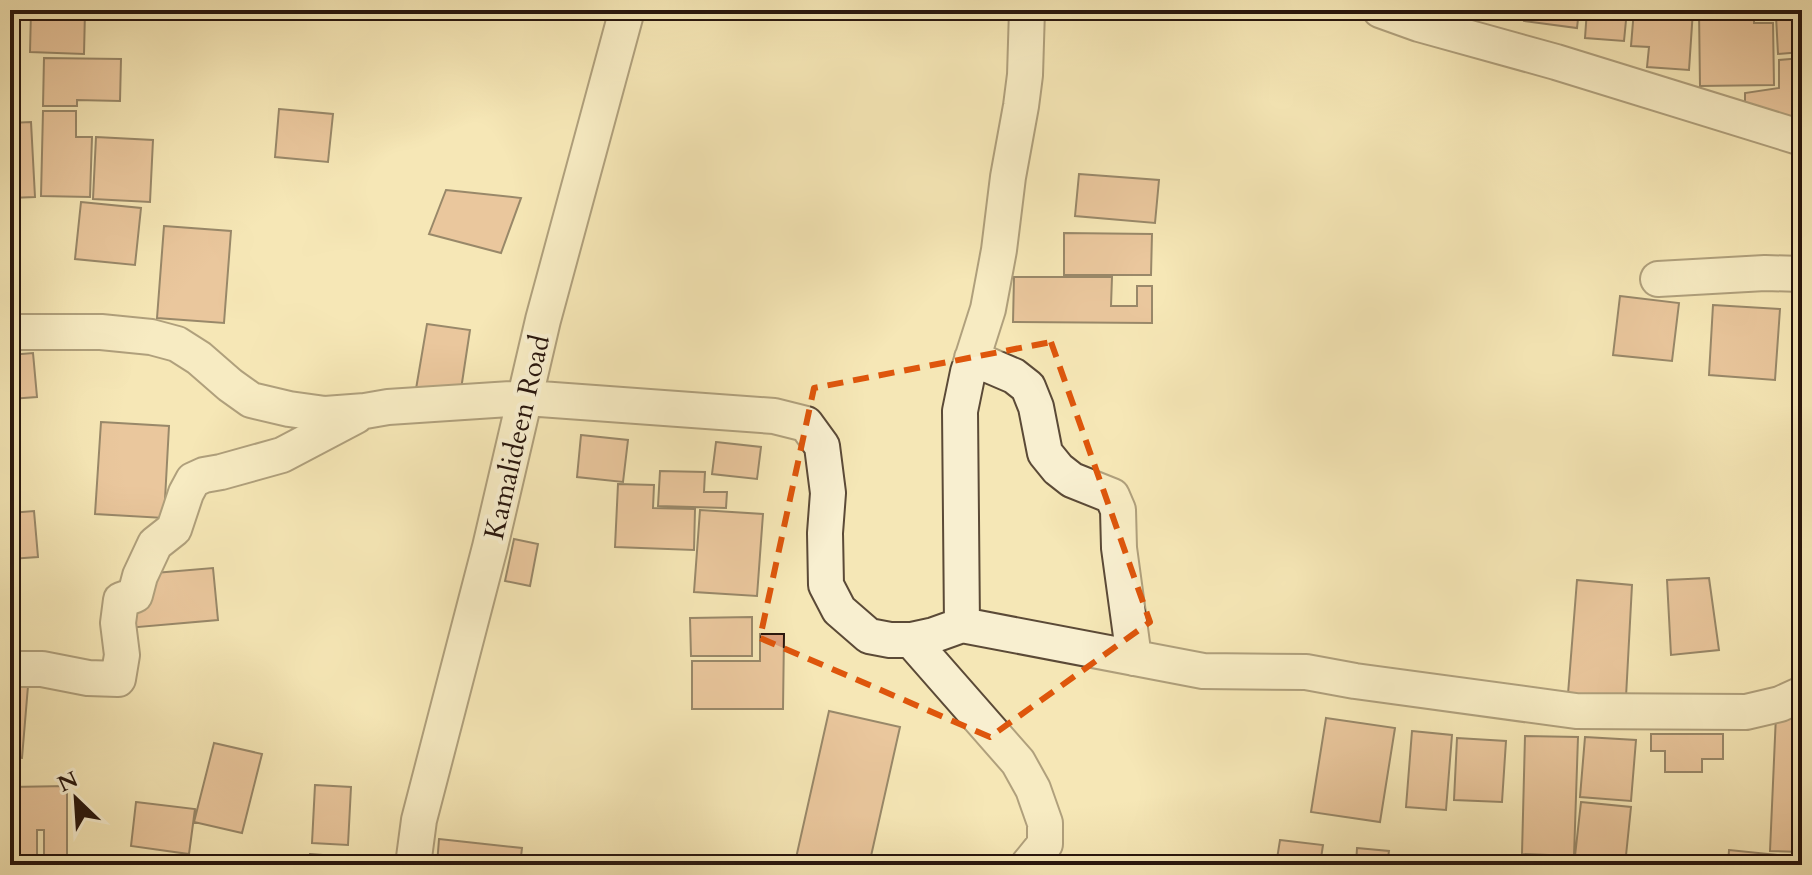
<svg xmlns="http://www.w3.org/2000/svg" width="1812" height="875" font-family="Cardo,serif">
	<rect width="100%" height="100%" fill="#f5e7b6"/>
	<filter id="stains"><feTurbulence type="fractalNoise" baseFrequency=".0025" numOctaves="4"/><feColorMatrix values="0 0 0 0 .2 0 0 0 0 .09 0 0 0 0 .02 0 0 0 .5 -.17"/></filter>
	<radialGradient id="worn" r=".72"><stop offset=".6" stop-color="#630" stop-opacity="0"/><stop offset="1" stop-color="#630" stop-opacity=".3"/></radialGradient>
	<path fill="#dca17e" stroke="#28160d" stroke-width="2" fill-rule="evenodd" d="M31,10L85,11L84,54L30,52Z
		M1525,10H1579L1577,28L1524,21Z
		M1587,10H1627L1624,41L1585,38Z
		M1634,10H1693L1689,70L1647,67L1649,47L1631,46Z
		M1699,10H1754V23H1773L1774,85L1700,86Z
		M1758,10H1802V52L1778,54L1776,16L1758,17Z
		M44,58L121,59L120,101L77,100V106H43Z
		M1802,58V121L1745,116V93L1779,88V60Z
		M279,109L333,114L328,162L275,157Z
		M43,111H76V137H92L90,197L41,196Z
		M31,122L35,197L10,198V123Z
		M96,137L153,140L150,202L93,199Z
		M1079,174L1159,180L1155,223L1075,216Z
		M446,190L521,198L501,253L429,234Z
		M81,202L141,208L135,265L75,259Z
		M164,226L231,231L224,323L157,318Z
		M1064,233L1152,234L1151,275H1064Z
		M1014,277H1112L1111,306H1137V286H1152V323L1013,322Z
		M1620,296L1679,303L1672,361L1613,355Z
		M1713,305L1780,309L1775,380L1709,375Z
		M427,324L470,330L460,396L416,389Z
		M33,353L37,397L10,399V355Z
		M101,422L169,426L164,518L95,514Z
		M581,435L628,440L623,482L577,477Z
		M716,442L761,447L757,479L712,474Z
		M660,471L705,472L704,492H727L726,508L658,506Z
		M618,484L654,485L653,508L695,509L694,550L615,547Z
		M700,510L763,514L757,596L694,592Z
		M34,511L38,557L10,559V513Z
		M514,539L538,544L530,586L505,581Z
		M213,568L218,620L127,628L143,574Z
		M1709,578L1719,650L1671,655L1667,580Z
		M1577,580L1632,585L1626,697L1568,694Z
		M752,617V656H691L690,618Z
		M760,634H784L783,709H692V661H760Z
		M10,685L28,686L22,758L10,757Z
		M829,711L900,727L869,865H825L796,858Z
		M1776,715L1802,716V852L1770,851Z
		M1326,718L1395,728L1380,822L1311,812Z
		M1412,731L1452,735L1446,810L1406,807Z
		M1651,734H1723V759H1702V772H1665V751H1651Z
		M1525,736L1578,737L1574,856L1522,854Z
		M1585,737L1636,740L1631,801L1580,797Z
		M1457,738L1506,741L1502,802L1454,800Z
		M214,743L262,754L242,833L194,822Z
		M315,785L351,787L348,845L312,843Z
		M67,786V865H10V787ZM37,830H44V864H37Z
		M136,802L195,809L189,854L131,846Z
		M1581,802L1631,807L1625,865H1574Z
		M439,839L522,848L520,865H437Z
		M1280,840L1323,845L1320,865H1276Z
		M1357,848L1389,851L1387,865H1356Z
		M1729,850L1788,856L1787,865H1728Z
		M310,854L348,857V865H309Z"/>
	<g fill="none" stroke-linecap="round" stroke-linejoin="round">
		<defs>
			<path id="minor" d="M1380,10L1419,24L1556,62L1802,138
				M1658,279L1765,273L1802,274
				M10,332H101L151,337L177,344L199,358L230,385L251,400L289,409L325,414L365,411L388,407L526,398L774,416L806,424L822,446L828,493L825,533L826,585L839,610L869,636L890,640H911L934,635L962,625L1203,671L1306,672L1355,681L1576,711L1746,712L1780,704L1802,694
				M972,358L1014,376L1028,387L1036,407L1045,453L1058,469L1072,480L1112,496L1118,510L1119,548L1134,658
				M962,625L960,411L968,372L988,309L999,250L1008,177L1021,106L1025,75L1027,10
				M911,640L1018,762L1033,789L1045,823V844L1028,865
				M10,669H42L88,678L118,679L122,655L118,623L121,600L135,595L140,576L155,544L174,529L186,493L193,480L204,475L221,472L282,455L356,416
				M413,865L419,820L490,547L543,320L627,10"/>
		</defs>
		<use href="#minor" stroke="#5b4a37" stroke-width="38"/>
		<use href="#minor" stroke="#f8efd0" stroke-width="34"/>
	</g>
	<path d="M0 0H1812V875H0ZM1051,342L1150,622L990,737L760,638L814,388Z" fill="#f5e7b6" fill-opacity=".55" fill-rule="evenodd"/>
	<path fill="none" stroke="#de560c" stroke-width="6" stroke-dasharray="16 10" stroke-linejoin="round" d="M1051,342L1150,622L990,737L760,638L814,388Z"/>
	<g text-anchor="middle" stroke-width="8" stroke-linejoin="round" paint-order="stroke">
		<g font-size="28" fill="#28160d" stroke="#f8efd0">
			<text transform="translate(516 437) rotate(-77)" y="10">Kamalideen Road</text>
		</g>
	</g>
	<rect width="1812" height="875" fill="none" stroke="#f5e7b6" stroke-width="40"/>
	<rect x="12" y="12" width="1788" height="851" fill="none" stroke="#28160d" stroke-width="4"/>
	<rect x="20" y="20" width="1772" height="835" fill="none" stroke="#28160d" stroke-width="2"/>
	<g transform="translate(76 799) rotate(335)" stroke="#f8efd0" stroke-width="6" paint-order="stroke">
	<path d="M0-6L14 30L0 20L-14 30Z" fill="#28160d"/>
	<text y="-12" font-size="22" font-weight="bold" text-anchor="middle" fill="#28160d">N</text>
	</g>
	<rect width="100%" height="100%" filter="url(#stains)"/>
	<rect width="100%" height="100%" fill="url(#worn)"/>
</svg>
